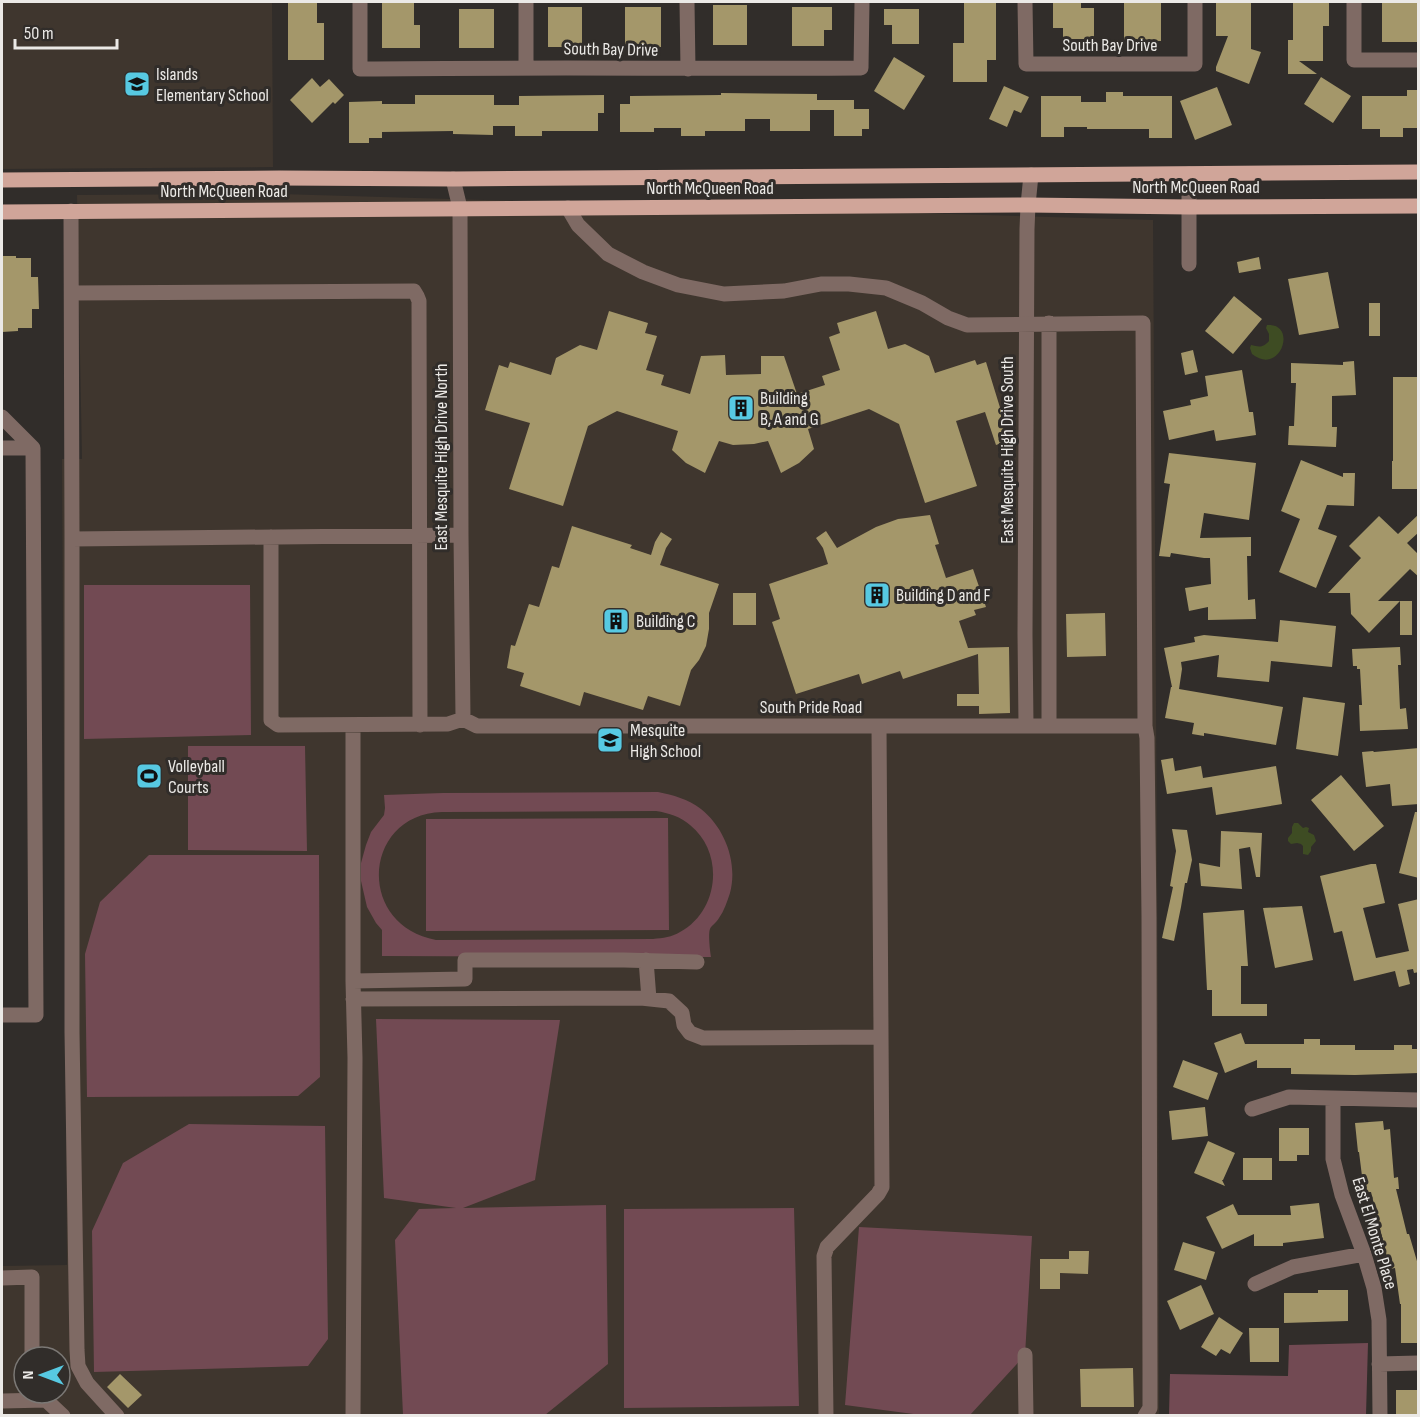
<svg xmlns="http://www.w3.org/2000/svg" width="1420" height="1417" font-family="'Sofia Sans Condensed',sans-serif">
	<rect width="100%" height="100%" fill="#312d2a"/>
	<path fill="#3f362e" fill-rule="evenodd" d="M2,2H272L273,167L2,169Z
		M280,194L1153,220L1158,1022L1159,1415L2,1416V1266L67,1265L62,459H82L77,195ZM24,1357H60V1393H24Z"/>
	<path fill="#724a53" fill-rule="evenodd" d="M84,585H250L251,735L84,739Z
		M188,746H305L307,851L188,850Z
		M658,792C673,795 688,799 701,809C725,828 738,863 730,893C727,902 724,911 719,918C717,922 711,926 710,929C708,934 710,951 711,957L382,956V930L376,923L367,907L361,881V863L366,845L371,832L384,815L385,808L384,795L443,793ZM656,811C669,813 681,817 690,825C725,853 719,911 680,932C672,937 663,938 653,939L436,940C355,925 363,814 442,812Z
		M668,818L669,930L426,931V819Z
		M149,855H319L320,1077L298,1096L87,1097L85,954L100,902Z
		M376,1019L560,1020L535,1180L463,1208L606,1205L608,1364L545,1415H403L395,1240L419,1209L456,1208L384,1198Z
		M189,1124L325,1126L328,1339L308,1366L94,1372L92,1231L123,1163Z
		M794,1208L799,1406L624,1408V1209Z
		M859,1227L1032,1236L1025,1355L970,1415H921L845,1405Z
		M1368,1343L1366,1415H1169L1170,1374L1288,1376L1289,1345Z"/>
	<path fill="#3e4c23" d="M1267,325C1298,322 1281,377 1252,354L1250,348L1251,345C1259,347 1263,348 1269,341V334L1266,328Z
		M1294,823H1298L1303,828L1306,827L1309,828L1308,832L1314,835L1316,841L1311,847V851L1308,855L1303,854V846L1301,844L1297,843L1291,844L1288,841V838L1292,833V827Z"/>
	<path fill="#a4976a" d="M288,2H317V23H324V60H288Z
		M382,2H414V25H420V48H382Z
		M964,2H996V60H987V82H953V43H964Z
		M1053,2H1081V8H1094V39H1063V28H1053Z
		M1124,2H1161V41H1124Z
		M1216,2H1251V49L1261,52L1249,84L1216,71V67L1228,36H1216Z
		M1293,2H1329V26H1323V61H1299L1317,74H1288V40H1293Z
		M1382,2H1419V42H1382Z
		M713,5H747V45H713Z
		M548,7H582V47H548Z
		M625,7H661V47H625Z
		M792,7H832V30H824V46H792Z
		M459,9H494V48H459Z
		M884,9H919V44H892V25H884Z
		M894,57L925,76L904,110L874,91Z
		M1321,77L1351,96L1333,123L1304,104Z
		M312,78L320,87L329,79L344,95L335,104L333,102L312,123L290,100Z
		M1004,86L1029,97L1021,113L1014,110L1007,127L989,119Z
		M1217,87L1232,125L1195,140L1180,101Z
		M1407,90H1419V128H1403V137H1380V129H1362V96H1407Z
		M1106,92H1123V96H1172V138H1149V129H1087V127H1064V137H1041V96H1081V102H1106Z
		M721,93L817,94V100H854V109H869V129H862V136H834V110H810V131H770V119H745V131H705V136H681V128H654V132H620V104H630V96L721,95Z
		M415,95H494V105H519V96L604,95V113H598V131H542V136H515V126H493V135L453,134V131L382,132V138H369V143H349V102L382,101V104H415Z
		M2,256H16V258H31V277H38L39,309H32V328H18V331L2,332Z
		M1259,257L1261,269L1239,273L1237,262Z
		M1328,272L1339,328L1299,335L1288,279Z
		M1234,296L1262,319L1233,354L1205,331Z
		M1369,303H1380V336H1369Z
		M609,311L648,323L645,333L657,336L646,370L664,375L661,385L690,394L701,356L725,355L726,375L761,374V356H784L797,394L825,385L822,376L840,370L829,337L840,333L837,323L876,311L888,349L905,344L929,356L935,373L975,360L977,365L986,362L1010,440L996,445L985,412L956,421L977,486L925,503L899,424L869,409L808,429L814,449L799,463L781,473L768,441L754,444L733,445L719,441L705,473L686,463L672,450L678,431L617,411L588,426L563,506L509,489L530,423L485,410L499,365L508,368L510,362L551,375L556,358L580,345L597,350Z
		M1193,350L1198,372L1185,375L1181,353Z
		M1354,361L1356,395L1332,396V427H1337L1336,447L1288,445L1289,426H1294L1296,383H1291V363L1343,365V362Z
		M1242,370L1249,412H1253L1256,435L1216,441L1214,430L1169,440L1163,411L1191,405L1190,400L1208,396L1205,376Z
		M1393,377H1419V489H1392V461H1393Z
		M1169,453L1256,463L1249,520L1204,513L1200,538L1251,537V556H1247L1248,600L1255,599L1256,619L1208,620V607L1189,611L1185,588L1211,584L1210,558H1204L1171,553L1170,557L1159,556L1170,484L1164,483Z
		M1301,460L1343,477V473H1355L1354,506L1327,505L1318,529L1337,536L1316,588L1279,572L1300,519L1281,511Z
		M1419,514V532L1407,543L1419,555V577L1410,569L1378,601H1400L1369,633L1351,614L1350,593H1328L1361,558L1349,546L1379,516L1398,534Z
		M930,515L939,544L935,545L946,578L973,569L986,607L974,610L976,615L959,621L968,648L1009,647L1010,713L979,714V706H957V694H979L978,654L903,679L900,671L862,684L859,674L796,694L772,622L780,619L769,584L828,564L823,548L816,538L826,531L837,548L876,527L898,519Z
		M572,526L632,545L630,548L651,555L655,542L661,532L672,539L666,548L660,565L719,584L709,613V629L706,646L699,660L691,670L680,706L648,696L643,710L584,692L580,706L520,686L524,673L507,668L511,645L515,646L529,604L539,607L552,566L559,568Z
		M733,593H756V625H733Z
		M1400,601H1412V635H1400Z
		M1105,613L1106,656L1067,657L1066,614Z
		M1280,620L1336,626L1332,667L1271,661L1269,682L1217,677L1219,655L1181,662L1182,669L1179,689L1283,707L1276,745L1204,733V736L1192,734L1194,723L1165,718L1171,687H1172L1164,648L1195,642L1194,637L1204,635L1278,642Z
		M1400,647L1401,665H1398L1400,709L1406,708L1408,729L1360,731L1359,705H1362L1360,669H1357V666H1353L1352,649Z
		M1303,697L1345,703L1338,756L1296,749Z
		M1419,748V804L1392,806L1390,784L1366,787L1362,752L1373,751L1374,752Z
		M1173,758L1175,771L1201,766L1203,778L1276,766L1282,804L1216,815L1212,787L1167,794L1161,760Z
		M1341,775L1384,826L1354,851L1311,800Z
		M1415,812H1419V878L1399,873Z
		M1172,829L1187,830L1192,860L1187,883H1185L1181,907L1174,941L1162,938L1173,887L1170,886L1176,851Z
		M1221,831L1262,833L1260,877H1256L1250,847L1239,849L1242,889L1201,886L1199,863L1220,867Z
		M1371,864H1376L1385,903L1363,908L1376,958L1409,951L1398,904L1419,899V972L1414,973L1413,969L1407,970L1410,984L1399,987L1395,971L1354,981L1342,931L1334,933L1320,876Z
		M1302,906L1313,960L1275,968L1263,908Z
		M1244,910L1248,966H1241V1004H1267V1016H1212V990H1207L1203,913Z
		M1241,1033L1245,1044H1304V1039H1320V1045H1355V1050H1394V1045H1412V1049H1419V1073L1355,1075L1291,1074V1068H1257V1060L1225,1073L1214,1043Z
		M1183,1060L1218,1073L1208,1100L1173,1087Z
		M1205,1107L1208,1136L1172,1140L1169,1111Z
		M1383,1121L1384,1130L1390,1129L1394,1178L1398,1177L1399,1189H1396L1407,1234H1409L1419,1268V1343H1401V1304H1400L1395,1268L1390,1269L1371,1192H1364L1359,1152H1358L1355,1123Z
		M1279,1128H1309V1155H1297V1161H1279Z
		M1208,1141L1235,1153L1223,1180H1222L1225,1186L1194,1173Z
		M1243,1158H1272V1180H1243Z
		M1319,1203L1324,1238L1283,1243V1246H1254V1234L1222,1249L1206,1217L1233,1204L1238,1215H1291L1290,1206Z
		M1183,1242L1215,1252L1206,1280L1174,1270Z
		M1069,1251H1089L1088,1274L1060,1273V1289H1040V1259H1069Z
		M1201,1285L1214,1314L1180,1330L1167,1301Z
		M1318,1290H1348V1321L1284,1323V1293H1318Z
		M1219,1317L1243,1333L1230,1354L1221,1349L1216,1356L1201,1347Z
		M1249,1328H1279V1362H1250Z
		M1133,1368L1134,1407H1081L1080,1369Z
		M120,1374L142,1395L128,1408L107,1387Z
		M1396,1390H1419V1416H1396Z"/>
	<g fill="none" stroke-linecap="round" stroke-linejoin="round">
		<path stroke="#7f6a64" stroke-width="15" d="M360,2V69C527,67 694,69 861,68L862,2
			M526,2V67
			M687,2L688,69
			M1025,2L1026,64H1195V2
			M1354,2V60H1418
			M453,179L460,208L461,535L463,719L477,726H1145
			M568,208L578,225L608,254L643,272L678,285L724,294L784,291L821,284H849L886,288L922,303L948,318L967,325L1143,323L1145,726L1147,738L1149,917L1150,1376V1408L1145,1416
			M71,211L72,539L461,535
			M1189,264V174
			M72,293L414,291L417,296L419,301L420,725
			M1049,323V725
			M2,417L33,448L36,1015H2
			M2,448H33
			M271,537V720L278,725L448,724L463,719
			M72,539V1032L77,1350L78,1366L87,1383L117,1416
			M353,725V981L355,1058L353,1416
			M1026,725L1025,634L1027,229L1028,205L1031,175
			M646,960L649,999
			M353,981L465,979V960H624L697,962
			M353,999L641,998L669,1001L682,1013L684,1025L690,1033L703,1038L881,1037
			M1333,1099V1159L1342,1195L1364,1254L1374,1288L1379,1320L1380,1416
			M1252,1109L1289,1097L1418,1100
			M2,1278L32,1277V1357
			M1255,1284L1293,1267L1364,1254
			M1025,1355L1026,1416
			M1379,1364L1418,1363
			M2,1401L46,1400L63,1416
			M826,1416L824,1256L827,1247L878,1194L882,1187L879,726"/>
		<path stroke="#d0a599" stroke-width="15" d="M2,180L280,178L453,179L1418,172
			M2,212L1028,205L1189,207L1418,206"/>
	</g>
	<defs>
		<symbol id="school-square" viewBox="-11 -11 22 22"><rect x="-9" y="-9" width="18" height="18" rx="4" fill="#57c9e2" stroke="#312d2a"/><path d="M0-5L7-2L0 1L-7-2ZM-4 1L0 2.5L4 1V4Q0 6-4 4Z" fill="#111"/></symbol>
		<symbol id="building-square" viewBox="-11 -11 22 22"><rect x="-9" y="-9" width="18" height="18" rx="4" fill="#57c9e2" stroke="#312d2a"/><path d="M-4-6H4V6H1V3H-1V6H-4ZM-2.5-4.3h1.7v1.8h-1.7ZM.8-4.3h1.7v1.8H.8ZM-2.5-1h1.7V.8h-1.7ZM.8-1h1.7V.8H.8Z" fill="#111"/></symbol>
		<symbol id="stadium-square" viewBox="-11 -11 22 22"><rect x="-9" y="-9" width="18" height="18" rx="4" fill="#57c9e2" stroke="#312d2a"/><path d="M0-5a6.5 5 0 1 0 0 10a6.5 5 0 1 0 0-10ZM-3.5-1.8h7v3.6h-7Z" fill="#111"/></symbol>
	</defs>
	<g fill-rule="evenodd">
		<use href="#school-square" x="122" y="69" width="30" height="30"/>
		<use href="#building-square" x="726" y="393" width="30" height="30"/>
		<use href="#building-square" x="862" y="580" width="30" height="30"/>
		<use href="#building-square" x="601" y="606" width="30" height="30"/>
		<use href="#school-square" x="595" y="725" width="30" height="30"/>
		<use href="#stadium-square" x="134" y="761" width="30" height="30"/>
	</g>
	<g text-anchor="middle" stroke-width="6" stroke-linejoin="round" paint-order="stroke">
		<g font-size="18" fill="#ebe9e6" stroke="#312d2a">
			<text x="1110" y="51">South Bay Drive</text>
			<text transform="translate(611 49) rotate(1)" y="6">South Bay Drive</text>
			<text x="1196" y="193">North McQueen Road</text>
			<text x="710" y="194">North McQueen Road</text>
			<text x="224" y="197">North McQueen Road</text>
			<text transform="translate(1007 450) rotate(-90)" y="6">East Mesquite High Drive South</text>
			<text transform="translate(441 457) rotate(-90)" y="6">East Mesquite High Drive North</text>
			<text x="811" y="713">South Pride Road</text>
			<text transform="translate(1375 1233) rotate(73)" y="6">East El Monte Place</text>
		</g>
		<g font-size="18" fill="#ebe9e6" stroke="#312d2a" text-anchor="start">
			<text x="156" y="80">Islands<tspan x="156" dy="21">Elementary School</tspan></text>
			<text x="760" y="404">Building<tspan x="760" dy="21">B, A and G</tspan></text>
			<text x="896" y="601">Building D and F</text>
			<text x="636" y="627">Building C</text>
			<text x="630" y="736">Mesquite<tspan x="630" dy="21">High School</tspan></text>
			<text x="168" y="772">Volleyball<tspan x="168" dy="21">Courts</tspan></text>
		</g>
	</g>
	<rect width="1420" height="1417" fill="none" stroke="#ebe9e6" stroke-width="6"/>
	<g transform="translate(42 1375) rotate(270)"><circle r="28" fill="#312d2a" stroke="#7b7875" stroke-width="1.5"/>
	<path d="M0-4.5L10 22L0 15L-10 22Z" fill="#57c9e2"/>
	<text y="-9" font-size="16" font-weight="bold" text-anchor="middle" fill="#ebe9e6">N</text>
	</g>
	<path d="M15 39v9h102v-9" fill="none" stroke="#ebe9e6" stroke-width="3"/>
	<text x="24" y="39" font-size="18" fill="#ebe9e6" stroke="#312d2a" stroke-width="4.5" paint-order="stroke">50 m</text>
</svg>
